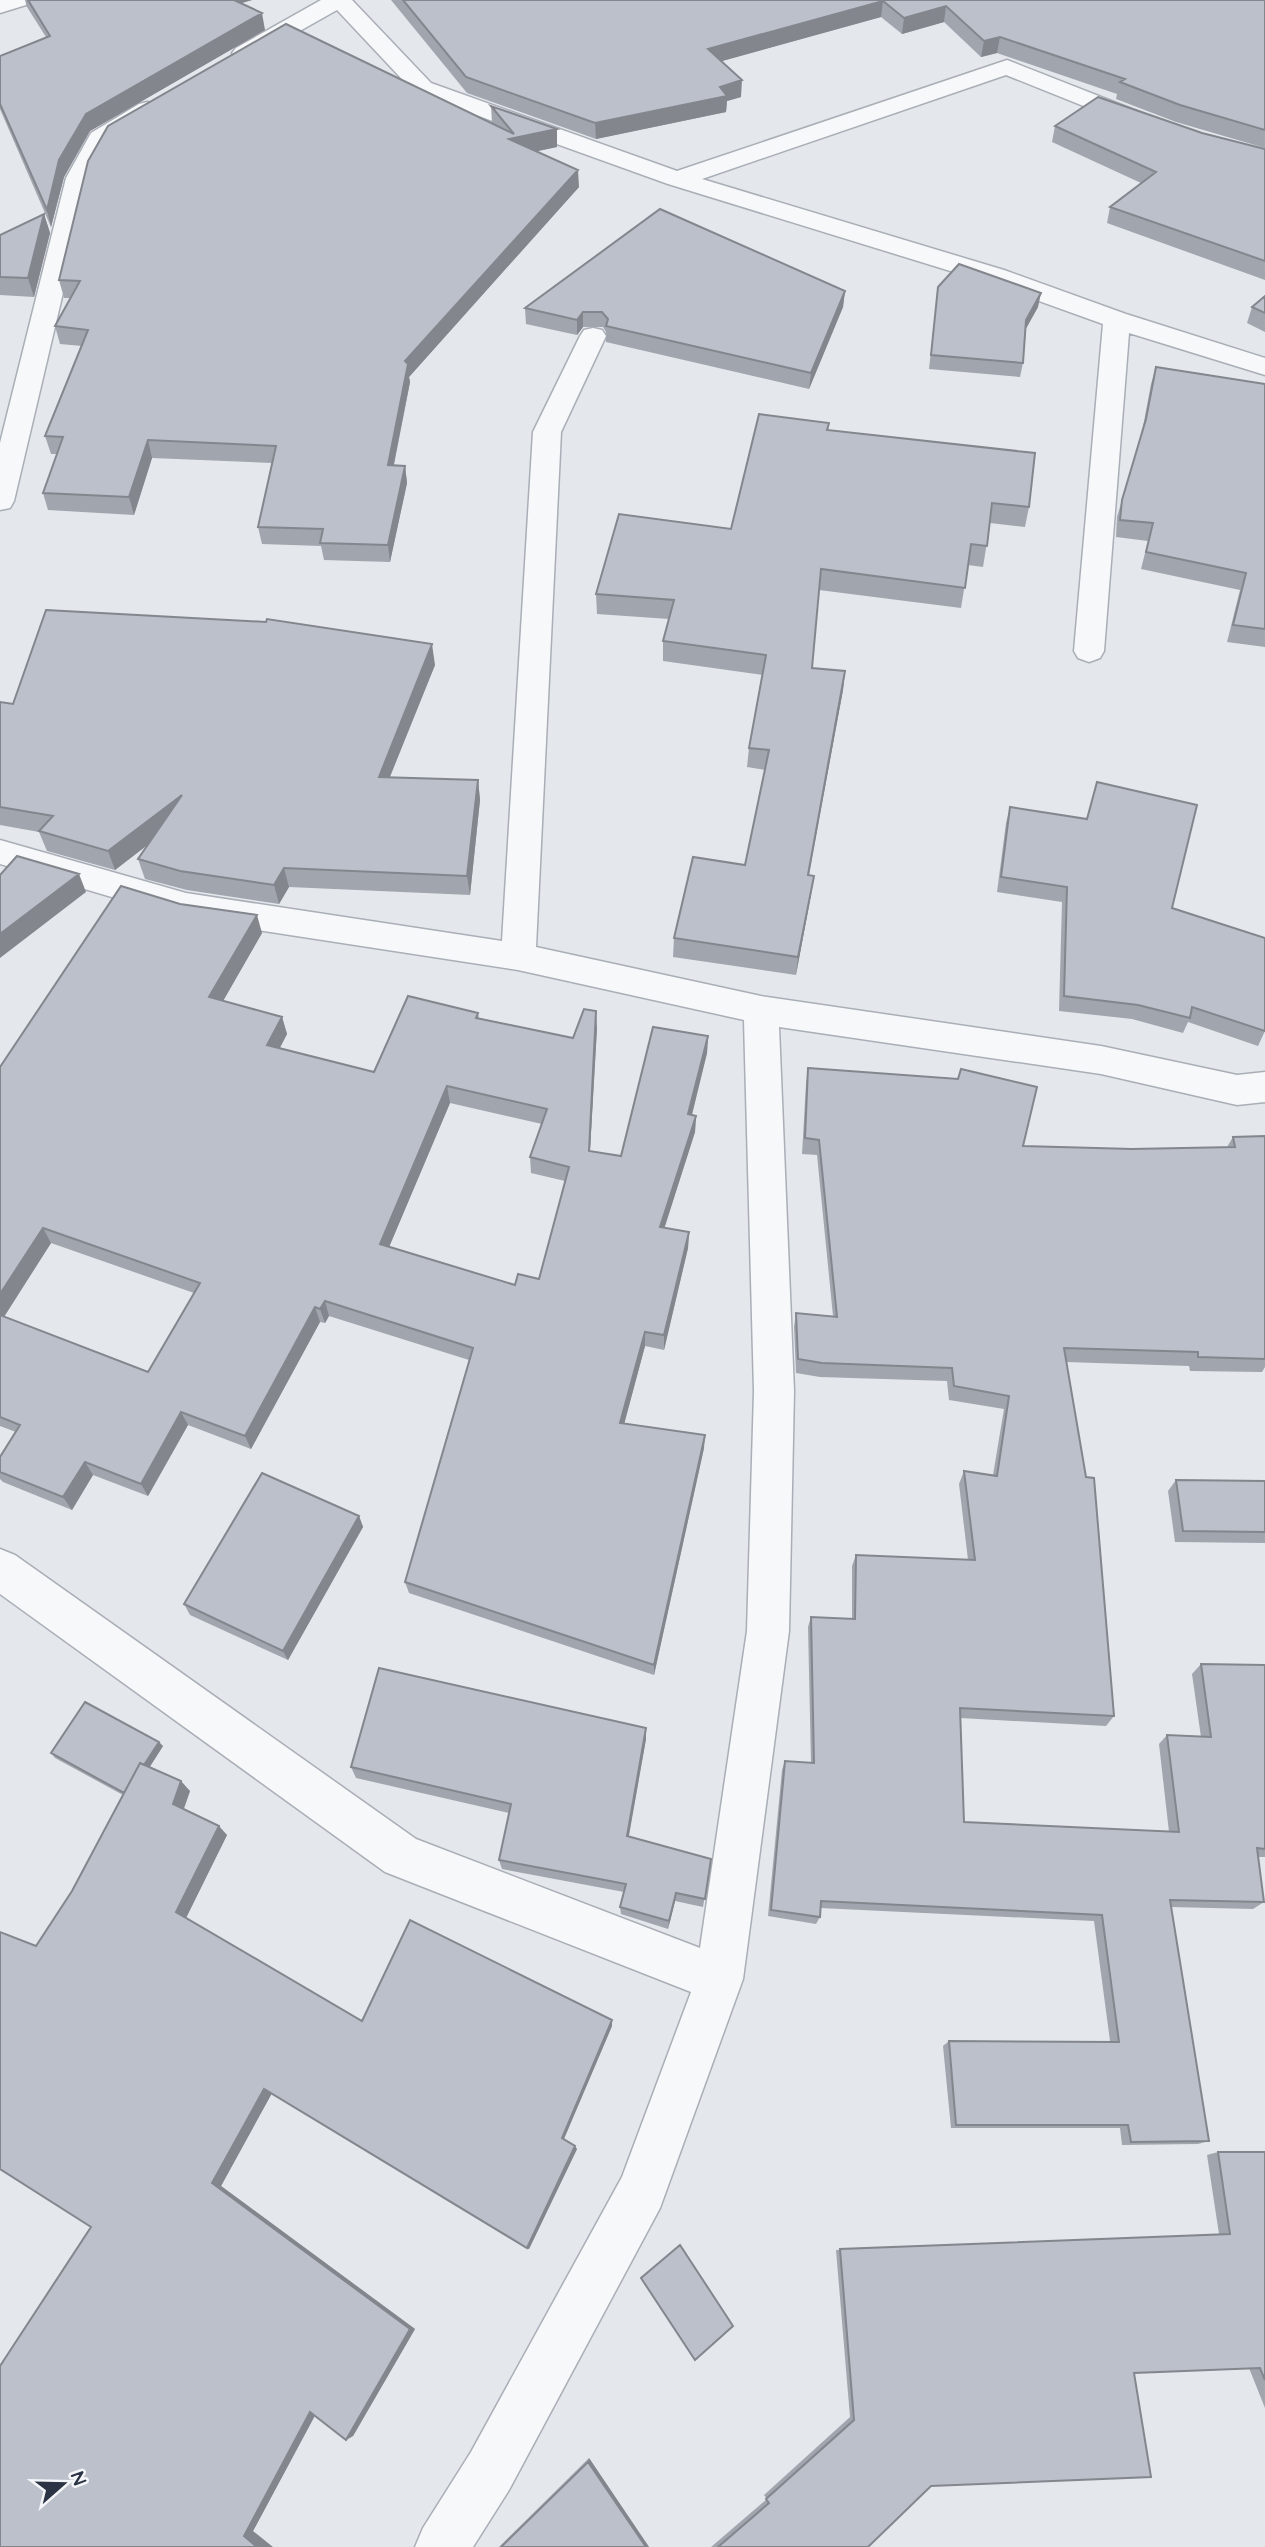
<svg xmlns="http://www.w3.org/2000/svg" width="1265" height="2547" font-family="Quicksand,sans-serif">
	<rect width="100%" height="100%" fill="#e4e7ec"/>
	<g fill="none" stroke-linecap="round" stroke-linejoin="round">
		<defs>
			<path id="minor" d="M0,0H29L26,5L0,13Z
				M321,0H352L431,83L677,171L1007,60L1147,115L1151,120L1147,125L1139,127L1131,125L1006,75L702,179L1004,270L1126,314L1265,358V375L1129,333L1104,651L1100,658L1089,662L1078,658L1074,651L1103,324L986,282L668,184L415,93L337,10L252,58H236L232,53L236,48Z
				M147,102L155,104L159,109L155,114L110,142L90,178L14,501L10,508L0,510V443L66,178L91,133L139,104Z
				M593,328L602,330L606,336L561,432L536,947L761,996L1101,1046L1237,1075L1265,1072V1102L1237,1105L1101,1074L779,1027L794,1391L789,1631L743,1979L660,2208L509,2490L473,2547H415L423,2528L471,2452L622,2177L691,1992L385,1872L0,1594V1549L15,1555L416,1839L700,1948L747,1631L754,1391L744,1020L518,970L186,919L0,864V840L186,893L502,941L533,432L580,336L584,330Z"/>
		</defs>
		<use href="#minor" stroke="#a9aeb7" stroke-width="3"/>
		<use href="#minor" fill="#f7f8fa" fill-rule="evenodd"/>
	</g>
	<path fill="#a1a5ae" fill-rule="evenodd" d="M25,0H252L241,3L265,30L90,131L64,177L51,227L0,109V56L46,37L27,7Z
		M391,0H1265V148L1176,122L1116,99L1117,94L997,53L981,57L944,22L902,34L881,17L721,61L741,97L727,101L726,112L596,139L467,93Z
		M491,106L557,147L537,151L579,187L409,377L410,382L394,465L405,466L407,483L390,562L324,560L321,546L262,544L258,527L272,463L152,458L134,515L48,510L43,493L57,454H51L45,436L82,346L60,344L55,326L71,298H64L59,280L492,123Z
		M1055,126L1202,133L1265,149V280L1107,223L1110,207L1141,183L1052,142Z
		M44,214L50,233L34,297L0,295V235Z
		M938,287L1038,307L1025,330L1023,363L1020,377L929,369Z
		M845,291L843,307L809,389L606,342V332L603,327H583L577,335L526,324L525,308Z
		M1265,296V332L1247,323L1252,307Z
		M1156,367L1265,384V647L1227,642L1240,590L1141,569L1148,541L1116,537L1117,517L1142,432L1151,384Z
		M829,423L828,430L1029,507L1025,527L990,523L983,567L968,565L961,608L819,590L812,668L845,671L843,690L809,875L811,894L796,975L673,957L674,938L745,865L765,770L747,767L749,748L763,675L663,661V641L669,619L597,614L596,594L731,529Z
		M435,665L390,777L478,780L480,800L470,895L289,887L279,904L187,890L145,879L138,859L148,844L115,870L47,851L39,832L0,825V702L13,704Z
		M1097,782L1172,908L1265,1031L1258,1046L1188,1022L1183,1033L1132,1019L1059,1011L1062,902L997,892L1006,823L1010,807L1087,819Z
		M262,933L223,1001L282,1017L287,1034L280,1048L374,1072L478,1013L479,1018L573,1038L597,1028L590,1151L621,1156L708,1036L707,1053L692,1115L696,1116L695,1132L664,1228L689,1232L688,1248L664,1350L645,1346L624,1423L704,1448L654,1675L409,1593L405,1582L469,1360L329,1316L325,1323L320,1322L251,1449L188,1425L148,1496L93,1475L72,1510L3,1482L0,1479V1457L16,1432L0,1426V1067ZM450,1103L542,1124L530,1157L531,1173L565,1181L539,1279L515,1285L389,1247ZM51,1243L194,1293L148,1372L4,1317Z
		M808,1068L1023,1146L1132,1149L1227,1147L1233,1137L1265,1136V1367L1262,1372L1190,1371L1189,1366L1066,1362L1114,1716L1106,1726L960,1718L964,1822L1169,1832L1159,1744L1167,1735L1201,1737L1192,1674L1201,1664L1265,1665V1857H1258L1264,1902L1253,1909L1171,1907L1209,2141L1198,2144L1122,2145L1120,2128H951L943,2046L949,2041H1110L1094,1921L820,1908V1917L816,1924L768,1916L782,1770L785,1761L811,1763L808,1627L811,1617L852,1619V1566L856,1555L968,1560L959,1484L964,1471L993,1475L1004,1409L949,1400L947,1381L820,1377L796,1373L794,1327L796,1313L833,1316L817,1155L802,1154L806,1084Z
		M1176,1480L1265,1481V1543L1175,1542L1168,1491Z
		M359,1516L363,1527L288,1660L190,1615L184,1604Z
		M646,1728V1739L629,1836L711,1859L703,1907L675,1901L668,1929L621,1914L620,1907L624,1892L502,1869L499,1860L509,1813L356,1778L351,1767Z
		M163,1746L149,1768L190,1791L184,1809L227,1835L186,1918L362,2021L612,2020V2026L564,2139L577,2149L529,2249L272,2093L221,2186L415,2329L353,2436L346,2440L315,2415L253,2531L0,2547L91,2227L36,1946L72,1891L123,1795L55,1758L51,1753Z
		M1218,2152H1265V2408L1249,2368L1134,2373L931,2486L868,2547H711L767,2499L764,2495L850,2417L836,2250L1219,2234L1207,2155Z
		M589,2458L649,2547H499L500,2546Z"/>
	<path fill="#83868d" d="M221,0H252L222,9Z
		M883,1L881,17L708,65V49Z
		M946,6L944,22L902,34L904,18Z
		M262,13L265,30L90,131L64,177L51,227L47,210L59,160L86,114Z
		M1000,37L997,53L981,57L984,41Z
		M742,80L741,97L727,101L726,112L596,139L595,123Z
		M557,129V147L510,157L509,139Z
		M578,170L579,187L409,377L410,382L390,483L388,465L405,361Z
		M44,214L50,233L34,297L28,278Z
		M845,291L843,307L809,389L811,373Z
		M1041,293L1038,307L1023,334L1026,320Z
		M583,312V327L577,335V320Z
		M148,440L152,458L134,515L129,497Z
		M405,466L407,483L390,562L388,545Z
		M432,644L435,665L382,796L379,777Z
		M845,671L843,690L805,893L808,875Z
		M478,780L480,800L470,895L467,876Z
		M182,795L188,814L115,870L108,851Z
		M284,868L289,887L279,904L274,885Z
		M79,874L86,892L0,958V934Z
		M814,876L811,894L796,975L798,957Z
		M257,915L262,933L215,1015L209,997Z
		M596,1011L597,1028L589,1167V1151Z
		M282,1017L287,1034L272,1062L267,1045Z
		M708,1036L707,1053L688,1130V1114Z
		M447,1086L450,1103L384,1259L380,1244Z
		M696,1116L695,1132L660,1242V1227Z
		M43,1228L51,1243L0,1323V1294Z
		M689,1232L688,1248L664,1350V1335Z
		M325,1301L329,1316L325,1323L320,1309Z
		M315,1307L320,1322L251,1449L245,1436Z
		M645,1332V1346L621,1436L620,1423Z
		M181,1412L188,1425L148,1496L141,1484Z
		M705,1435L704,1448L654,1675V1665Z
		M85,1462L93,1475L72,1510L63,1497Z
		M359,1516L363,1527L288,1660L283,1651Z
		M646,1728V1739L627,1845V1836Z
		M159,1742L163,1746L130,1798L126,1794Z
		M181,1781L190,1791L182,1813L173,1804Z
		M219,1826L227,1835L185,1920L176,1912Z
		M676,1893L675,1901L668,1929L669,1921Z
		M612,2020V2026L563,2141L562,2138Z
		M264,2089L272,2093L221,2186L415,2329L353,2436L346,2440L212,2183Z
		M575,2146L577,2149L529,2249L527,2248Z
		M318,2410L253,2531L273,2547H257L244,2536L310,2412Z
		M589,2458L649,2547H646L588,2462Z"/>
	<path fill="#bbc0ca" stroke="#83868d" stroke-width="2" fill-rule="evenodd" d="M28,0H234L262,13L86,114L59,160L47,210L0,104V56L50,36Z
		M403,0H1265V130L1180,105L1120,82L1125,79L1000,37L984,41L946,6L904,18L883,1L708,49L742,80L720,87L727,96L595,123L466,77Z
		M286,24L514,134L491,106L557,129L509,139L578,170L405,361L408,364L388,465L405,466L388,545L320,543L323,529L258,527L276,446L148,440L129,497L43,493L63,437L45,436L88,330L55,326L80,281L59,280L88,161L108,126Z
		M1098,97L1202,133L1265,149V261L1110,207L1156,172L1055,126Z
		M660,209L845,291L811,373L606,326L608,319L602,312H583L577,320L525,308Z
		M44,214L28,278L0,277V235Z
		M959,264L1041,293L1026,320L1023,363L931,355L938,287Z
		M1265,296V313L1252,307Z
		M1156,367L1265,384V629L1233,625L1246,573L1146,552L1153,523L1120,520L1122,500L1146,419Z
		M759,414L829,423L827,430L1035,453L1029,507L992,503L987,546L971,544L965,588L821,569L812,668L845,671L808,875L814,876L798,957L674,938L693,857L745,865L769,750L749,748L766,655L663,641L674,600L596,594L619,514L731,529Z
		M46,610L266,622L267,619L432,644L379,777L478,780L467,876L284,868L274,885L180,871L138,859L182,795L108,851L39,831L53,816L0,807V702L13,704Z
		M1097,782L1197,805L1172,908L1265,938V1031L1192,1007L1190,1018L1138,1005L1064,996L1067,887L1001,877L1010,807L1087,819Z
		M17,856L79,874L0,934V875Z
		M121,886L180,904L257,915L209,997L282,1017L267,1045L374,1072L408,996L478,1013L476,1018L573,1038L584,1009L596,1011L589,1151L621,1156L653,1027L708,1036L688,1114L696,1116L660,1227L689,1232L664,1335L645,1332L620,1423L705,1435L654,1665L405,1582L473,1348L325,1301L320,1309L315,1307L245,1436L181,1412L141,1484L85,1462L63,1497L0,1472V1457L20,1425L0,1417V1315L148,1372L200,1283L43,1228L0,1294V1067ZM447,1086L547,1109L530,1157L569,1167L539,1279L518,1274L515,1285L380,1244Z
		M808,1068L958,1079L961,1069L1037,1087L1023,1146L1132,1149L1235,1147L1233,1137L1265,1136V1359L1198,1357V1352L1064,1348L1086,1477L1094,1478L1114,1716L960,1708L964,1822L1179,1832L1167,1735L1211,1737L1201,1664L1265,1665V1849L1257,1848L1264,1902L1170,1900L1209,2141L1131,2142L1128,2125H956L949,2041L1119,2042L1102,1915L821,1901L820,1917L771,1910L785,1761L814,1763L811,1617L855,1619L856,1555L975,1560L964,1471L997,1476L1009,1396L954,1386L952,1368L822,1363L798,1359L796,1313L837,1317L819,1140L805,1138Z
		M262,1473L359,1516L283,1651L184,1604Z
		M1176,1480L1265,1481V1532L1183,1531Z
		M379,1668L646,1728L627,1836L711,1859L705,1899L676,1893L669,1921L620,1907L626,1884L499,1860L511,1804L351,1767Z
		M85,1702L159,1742L144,1765L140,1763L124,1793L51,1753Z
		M140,1763L181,1781L173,1804L219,1826L176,1912L362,2021L410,1920L612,2020L562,2138L575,2146L527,2248L264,2089L212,2183L410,2329L346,2440L310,2412L244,2536L257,2547H0V2366L91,2227L0,2169V1932L36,1946L72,1891Z
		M1218,2152H1265V2380L1260,2368L1134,2373L1151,2477L931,2486L868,2547H718L769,2503L766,2499L854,2420L840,2249L1230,2234Z
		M680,2245L733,2326L695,2360L641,2278Z
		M588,2462L646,2547H501Z"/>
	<g transform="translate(63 2484) rotate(70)" stroke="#f4f6f9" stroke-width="5" paint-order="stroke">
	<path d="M0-5L12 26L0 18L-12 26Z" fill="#2b3445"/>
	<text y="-10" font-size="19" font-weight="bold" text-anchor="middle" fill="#2b3445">N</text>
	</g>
</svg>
